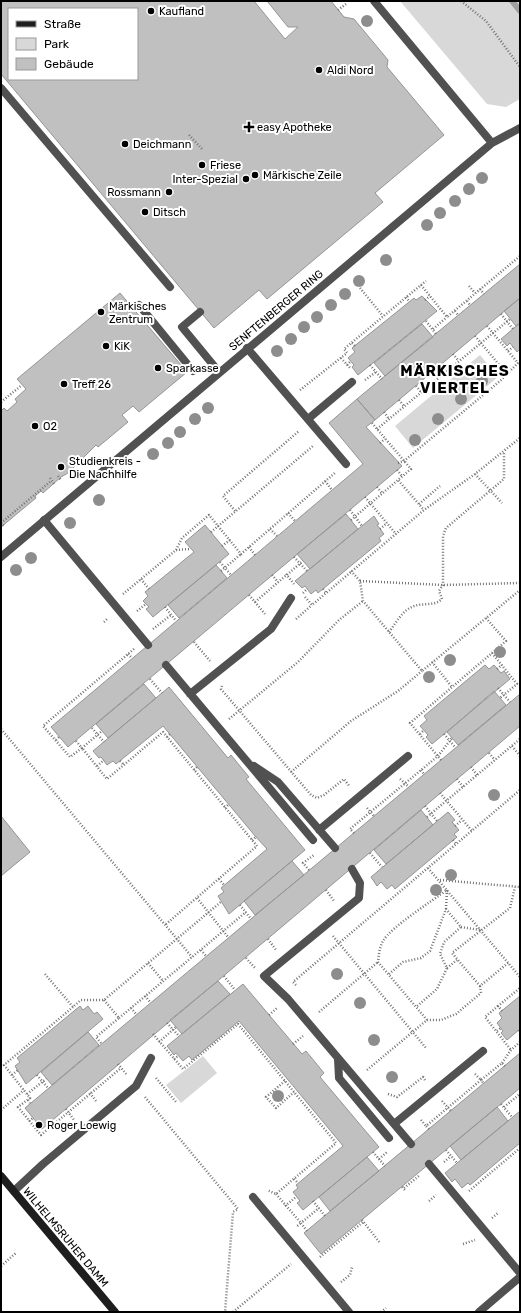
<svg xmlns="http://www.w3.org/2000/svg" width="521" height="1313" font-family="Rubik,sans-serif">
	<rect width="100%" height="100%" fill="#fff"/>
	<path fill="#d8d8d8" d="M400,1H520V99L506,107L487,104Z
		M480,355L498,377L413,448L395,426Z
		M203,1056L217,1073L181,1103L166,1085Z"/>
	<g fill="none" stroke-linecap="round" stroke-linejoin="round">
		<path stroke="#9f9f9f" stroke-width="6" d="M512,1L520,11"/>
	</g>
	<path fill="#c0c0c0" stroke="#959595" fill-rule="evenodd" d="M1,1H254L285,39L298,27H288L267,1H331L344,17L354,19L388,60L387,67L444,135L375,193L383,202L267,299L259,290L214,328L1,74ZM9,9H137V79H9Z
		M520,264V298L375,420L357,399Z
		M120,293L187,372L139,412L133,406L122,415L128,422L98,447L96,445L68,473L61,477L43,493L41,491L35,496L36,498L1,527V411L4,408L7,411L17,402L15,399L26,389L17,379Z
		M422,296L437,311L358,375L352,367L354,365L348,358L355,352L352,348L414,298L416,300Z
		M520,298V323L516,326L504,311Z
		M520,323V349L517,352L510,343L507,346L501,339Z
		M422,324L433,337L385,376L374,363Z
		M357,399L375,420L366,427L402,466L68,747L51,727L363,464L329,423Z
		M346,514L358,529L310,569L297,554Z
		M374,516L379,524L377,525L384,534L379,538L381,541L318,593L316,590L311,594L305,586L302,588L295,581Z
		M205,525L229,554L153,617L146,609L149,607L143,601L148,596L145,592L194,552L185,542Z
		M216,565L227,578L179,618L168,605Z
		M485,665L489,669L494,665L501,673L504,671L510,679L432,744L426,737L428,735L420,726L427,720L424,716Z
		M144,684L156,698L108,738L96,724Z
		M169,687L228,758L231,755L249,777L246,779L305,850L229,914L218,896L224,892L221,888L267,849L256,837L163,726L116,764L113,761L107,765L101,757L99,758L93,751Z
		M494,691L506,705L458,745L447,732Z
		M520,694V726L42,1129L25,1108Z
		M421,810L433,825L386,864L374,850Z
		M448,812L455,820L452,822L459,830L454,834L457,837L395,889L392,885L387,889L381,882L377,886L371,877Z
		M1,816L30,852L1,876Z
		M292,861L304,875L255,915L244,901Z
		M218,981L230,994L182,1034L170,1020Z
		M243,984L302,1054L306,1051L324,1073L320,1077L379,1147L303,1210L297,1203L300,1201L293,1192L298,1188L296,1185L343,1146L339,1141L239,1021L192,1060L189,1056L183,1061L176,1053L174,1055L167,1046Z
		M520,996V1029L507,1040L501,1033L503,1031L497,1023L502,1018L499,1013Z
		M80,1006L83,1010L88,1006L94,1014L97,1012L103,1019L26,1084L15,1066L20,1062L17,1058Z
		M88,1032L99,1045L52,1085L41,1072Z
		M520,1053V1088L321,1254L304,1233Z
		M497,1107L508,1121L461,1160L450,1146Z
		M520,1111V1143L470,1185L468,1183L462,1188L455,1179L452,1182L445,1173Z
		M367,1157L379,1171L330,1211L319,1197Z"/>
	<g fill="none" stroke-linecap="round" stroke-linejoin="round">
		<path stroke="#737373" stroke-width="2.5" stroke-dasharray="1 2" stroke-linecap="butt" d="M461,1L486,21L520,67
			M338,10L346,4
			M189,135L202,149
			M421,285L426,281
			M469,286L475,293
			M360,288L383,316
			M480,289L484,294
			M406,297L409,301
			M425,300L430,296
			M467,301L470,305
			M455,311L458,315
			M501,314L513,329
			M426,321L436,334
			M487,326L518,363
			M433,329L447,317
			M475,336L506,373
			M352,343L355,346
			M508,351L513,347
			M453,354L458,360
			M341,358L351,369
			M347,365L351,361
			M370,365L382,379
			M365,380L376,372
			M416,386L421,392
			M300,390L347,353L344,349L421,285L447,317L520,256
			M399,400L404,406
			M1,402L22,385
			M384,412L389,419
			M372,423L411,469L398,480L424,510
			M377,429L510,319
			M380,443L385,439
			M398,463L404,461L500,381L520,361
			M397,470L402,476
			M475,474L502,503
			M58,476L61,480
			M50,478L55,485
			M325,481L332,490
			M377,487L382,493
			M365,497L396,534
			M419,504L440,486
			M350,510L362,526
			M235,511L223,496L299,431
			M288,513L295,521
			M351,520L398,480
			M1,523L51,481
			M3,525L5,527
			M270,529L277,536
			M380,529L387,523
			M211,532L313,446
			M222,546L230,540
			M249,547L255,555
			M176,550L190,549
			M294,557L307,571
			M220,562L231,575
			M221,571L241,554
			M351,571L360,581L363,601L422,671L520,590
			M286,574L294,584
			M272,575L278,582
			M141,579L149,589
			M360,581L443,585L520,583
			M323,589L326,593
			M303,593L307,589
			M123,594L176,550L182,538L209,515L241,554L336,472
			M249,595L265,614
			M305,597L312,605L424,510L475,474L520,438
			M255,602L303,561
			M165,607L176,621
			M137,611L146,604
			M296,619L312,605
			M104,622L108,618
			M153,629L171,615
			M389,632C396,623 402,611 412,607C421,602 434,607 442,599L439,591L443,585V536L446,528L504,479V453
			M194,642L210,661
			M134,649L43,726L70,757L82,748L107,779L163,732L257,846L165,925
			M492,653L517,684L500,698
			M128,654L132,658
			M432,662L452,687
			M497,669L502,665
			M150,679L162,693
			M222,686L221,689L311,795L317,798L324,795L344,779L350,787
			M498,688L510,702
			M229,719L298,662L339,620L363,601
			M92,728L104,742
			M1,729L192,957
			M420,734L424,730
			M444,734L455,747
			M167,737L170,734
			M56,740L59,737
			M76,741L82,748L102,731
			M512,746L520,756
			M489,753L495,760
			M441,760L410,723L506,641L486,618
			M120,761L124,765
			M97,766L104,760
			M471,767L477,775
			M194,770L197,767
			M421,770L424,774
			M291,772L351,721L398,691L422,671
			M400,779L409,787
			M457,779L463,787
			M440,793L472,831
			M425,806L437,821
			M225,808L229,804
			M367,808L374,816
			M427,817L520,739
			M455,826L462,820
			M354,833L350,829L438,756L452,738
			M252,840L256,837
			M453,840L456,844
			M370,853L382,867
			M428,868L520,977
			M309,870L303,863L314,855
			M219,879L224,885
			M440,880L520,887
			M326,890L334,901
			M197,898L228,937
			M240,905L251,919
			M446,909L447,890
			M461,927L480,930
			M333,936L426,1048
			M268,939L276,950
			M201,950L206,956
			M246,958L255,968
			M148,963L163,981
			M508,963L480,986L452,953L510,908L515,887
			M447,968L457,960
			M45,974L73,1007L81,1000H104L222,901
			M389,974L403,962L421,958L430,951L446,909L461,927L444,942L440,954L447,968L437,989L416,1007
			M224,976L235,990
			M296,985L293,982L520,790
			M145,996L150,1002
			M498,1006L485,1017L511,1050
			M73,1007L4,1065L30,1098L18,1107L41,1135L121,1068
			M131,1008L136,1014
			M502,1011L498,1006L520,988
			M319,1012L378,962
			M269,1015L277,1008
			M119,1018L246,912
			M427,1020L378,962C379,955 379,948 383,941C391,927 432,901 447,890
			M167,1023L179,1036
			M519,1030L520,1032
			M497,1031L501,1028
			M153,1034L183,1069L238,1024L336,1143L276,1194L267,1190
			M159,1042L176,1027
			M101,1043L96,1037L119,1018L104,1000
			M293,1044L303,1036
			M174,1059L178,1056
			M502,1063L511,1050L520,1042
			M118,1064L127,1075
			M367,1070L427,1020H441L456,1014L481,993L480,986
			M475,1074L481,1080L502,1063L505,1066
			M12,1075L18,1070
			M37,1075L48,1088
			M156,1078L176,1102
			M285,1081L266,1097L276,1108L294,1092
			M90,1093L96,1101
			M27,1094L46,1079
			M388,1094L397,1097L423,1077L425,1080
			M145,1097L238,1209L233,1212L225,1312
			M28,1100L30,1103
			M442,1101L451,1111
			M501,1104L512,1117
			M504,1107L520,1094
			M66,1109L74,1120
			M1,1110L24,1090
			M421,1120L426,1126
			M29,1121L33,1118
			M429,1129L426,1126L481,1080L484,1084
			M446,1150L457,1163
			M373,1152L385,1166
			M379,1159L387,1152
			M444,1162L451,1156
			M294,1179L298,1183
			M402,1187L406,1191
			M404,1188L420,1175
			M469,1191L520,1148
			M276,1194L301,1223L296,1227
			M313,1201L325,1216
			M429,1201L436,1195
			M285,1206L296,1197
			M492,1218L498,1213
			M362,1220L380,1243
			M307,1231L301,1223L319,1208
			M463,1244L475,1240
			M320,1257L363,1222
			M1,1266L16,1253
			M341,1282L350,1275L352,1267
			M233,1312L291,1264
			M381,1312L386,1308"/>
		<path stroke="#515151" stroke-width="8" d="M200,312L182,327L219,372
			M247,348L346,464
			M308,419L352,382
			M44,520L148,645
			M166,665L313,840
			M190,694L271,629L291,598
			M254,766L278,782L335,848
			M319,830L408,756
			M352,869L360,883L359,898L264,976L288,999L411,1144
			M338,1059L339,1078L389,1138
			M394,1124L483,1051
			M429,1164L520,1273
			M14,1191L43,1164L136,1086L151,1058
			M253,1197L349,1312"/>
		<path stroke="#515151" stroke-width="8" d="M374,1L492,143
			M1,88L170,287
			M139,305L193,371
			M1,557L492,143L520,128
			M479,1312L520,1277"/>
		<path stroke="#1e1e1e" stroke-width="8" d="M1,1176L115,1312"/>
	</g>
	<g fill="#8d8d8d">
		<circle cx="367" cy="21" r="6"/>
		<circle cx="482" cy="178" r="6"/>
		<circle cx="469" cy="189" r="6"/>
		<circle cx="455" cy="201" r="6"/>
		<circle cx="440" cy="213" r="6"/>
		<circle cx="427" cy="225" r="6"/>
		<circle cx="386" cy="260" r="6"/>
		<circle cx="359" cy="281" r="6"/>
		<circle cx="345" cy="294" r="6"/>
		<circle cx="331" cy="305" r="6"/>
		<circle cx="317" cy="317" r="6"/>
		<circle cx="304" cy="327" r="6"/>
		<circle cx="291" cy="339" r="6"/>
		<circle cx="277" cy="351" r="6"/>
		<circle cx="482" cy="381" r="6"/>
		<circle cx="461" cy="399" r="6"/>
		<circle cx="208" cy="408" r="6"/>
		<circle cx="195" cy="419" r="6"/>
		<circle cx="438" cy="419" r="6"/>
		<circle cx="180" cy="432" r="6"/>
		<circle cx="415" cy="440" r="6"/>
		<circle cx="168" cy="443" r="6"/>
		<circle cx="153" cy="454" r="6"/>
		<circle cx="99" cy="500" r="6"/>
		<circle cx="70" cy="523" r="6"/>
		<circle cx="31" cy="558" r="6"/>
		<circle cx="16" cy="570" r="6"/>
		<circle cx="500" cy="652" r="6"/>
		<circle cx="450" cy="660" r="6"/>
		<circle cx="429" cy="677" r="6"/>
		<circle cx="494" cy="795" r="6"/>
		<circle cx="451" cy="875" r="6"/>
		<circle cx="436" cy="890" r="6"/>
		<circle cx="337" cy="974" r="6"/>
		<circle cx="360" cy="1003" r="6"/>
		<circle cx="374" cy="1040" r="6"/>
		<circle cx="392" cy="1077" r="6"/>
		<circle cx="278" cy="1096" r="6"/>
	</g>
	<g fill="#000" stroke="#fff" stroke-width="1.5">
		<circle cx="151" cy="11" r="4"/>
		<circle cx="319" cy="70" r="4"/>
		<path d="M247 121h4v4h4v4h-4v4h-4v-4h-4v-4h4z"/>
		<circle cx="125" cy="144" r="4"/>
		<circle cx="202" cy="165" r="4"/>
		<circle cx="255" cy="175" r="4"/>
		<circle cx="246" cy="179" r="4"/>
		<circle cx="169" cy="192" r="4"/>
		<circle cx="145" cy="212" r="4"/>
		<circle cx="101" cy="312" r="4"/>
		<circle cx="106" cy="346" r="4"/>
		<circle cx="158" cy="368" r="4"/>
		<circle cx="64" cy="384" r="4"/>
		<circle cx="35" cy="426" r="4"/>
		<circle cx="61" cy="467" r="4"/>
		<circle cx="39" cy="1125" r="4"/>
	</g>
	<g text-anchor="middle" stroke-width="4" stroke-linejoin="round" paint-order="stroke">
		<g font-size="11" fill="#000" stroke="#fff" text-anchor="start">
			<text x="159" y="15">Kaufland</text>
			<text x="327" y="74">Aldi Nord</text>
			<text x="257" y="131">easy Apotheke</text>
			<text x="133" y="148">Deichmann</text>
			<text x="210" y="169">Friese</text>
			<text x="263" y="179">Märkische Zeile</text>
			<text x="238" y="183" text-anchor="end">Inter-Spezial</text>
			<text x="161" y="196" text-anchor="end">Rossmann</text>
			<text x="153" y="216">Ditsch</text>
			<text x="109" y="310">Märkisches<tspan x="109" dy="13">Zentrum</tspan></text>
			<text x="114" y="350">KiK</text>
			<text x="166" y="372">Sparkasse</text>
			<text x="72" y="388">Treff 26</text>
			<text x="43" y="430">O2</text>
			<text x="69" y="465">Studienkreis -<tspan x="69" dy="13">Die Nachhilfe</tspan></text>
			<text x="47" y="1129">Roger Loewig</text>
		</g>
		<g font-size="11" fill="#000" stroke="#fff">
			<text transform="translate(276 310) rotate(-40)" y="4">SENFTENBERGER RING</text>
			<text transform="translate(66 1237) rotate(50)" y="4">WILHELMSRUHER DAMM</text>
		</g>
		<g font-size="15" font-weight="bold" letter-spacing="1" fill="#000" stroke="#fff">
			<text x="455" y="376">MÄRKISCHES<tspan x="455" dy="17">VIERTEL</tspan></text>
		</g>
	</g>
	<rect width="521" height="1313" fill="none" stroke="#000000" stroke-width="4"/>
	<rect x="8" y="8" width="130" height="72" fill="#ffffff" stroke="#999999"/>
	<rect x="16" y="21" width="20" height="6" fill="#1e1e1e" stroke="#999999"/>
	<text x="44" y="28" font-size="12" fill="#000000">Straße</text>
	<rect x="16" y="38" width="20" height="12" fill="#d8d8d8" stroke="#999999"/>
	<text x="44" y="48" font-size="12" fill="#000000">Park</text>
	<rect x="16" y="58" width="20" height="12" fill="#c0c0c0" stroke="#999999"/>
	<text x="44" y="68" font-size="12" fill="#000000">Gebäude</text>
</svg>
